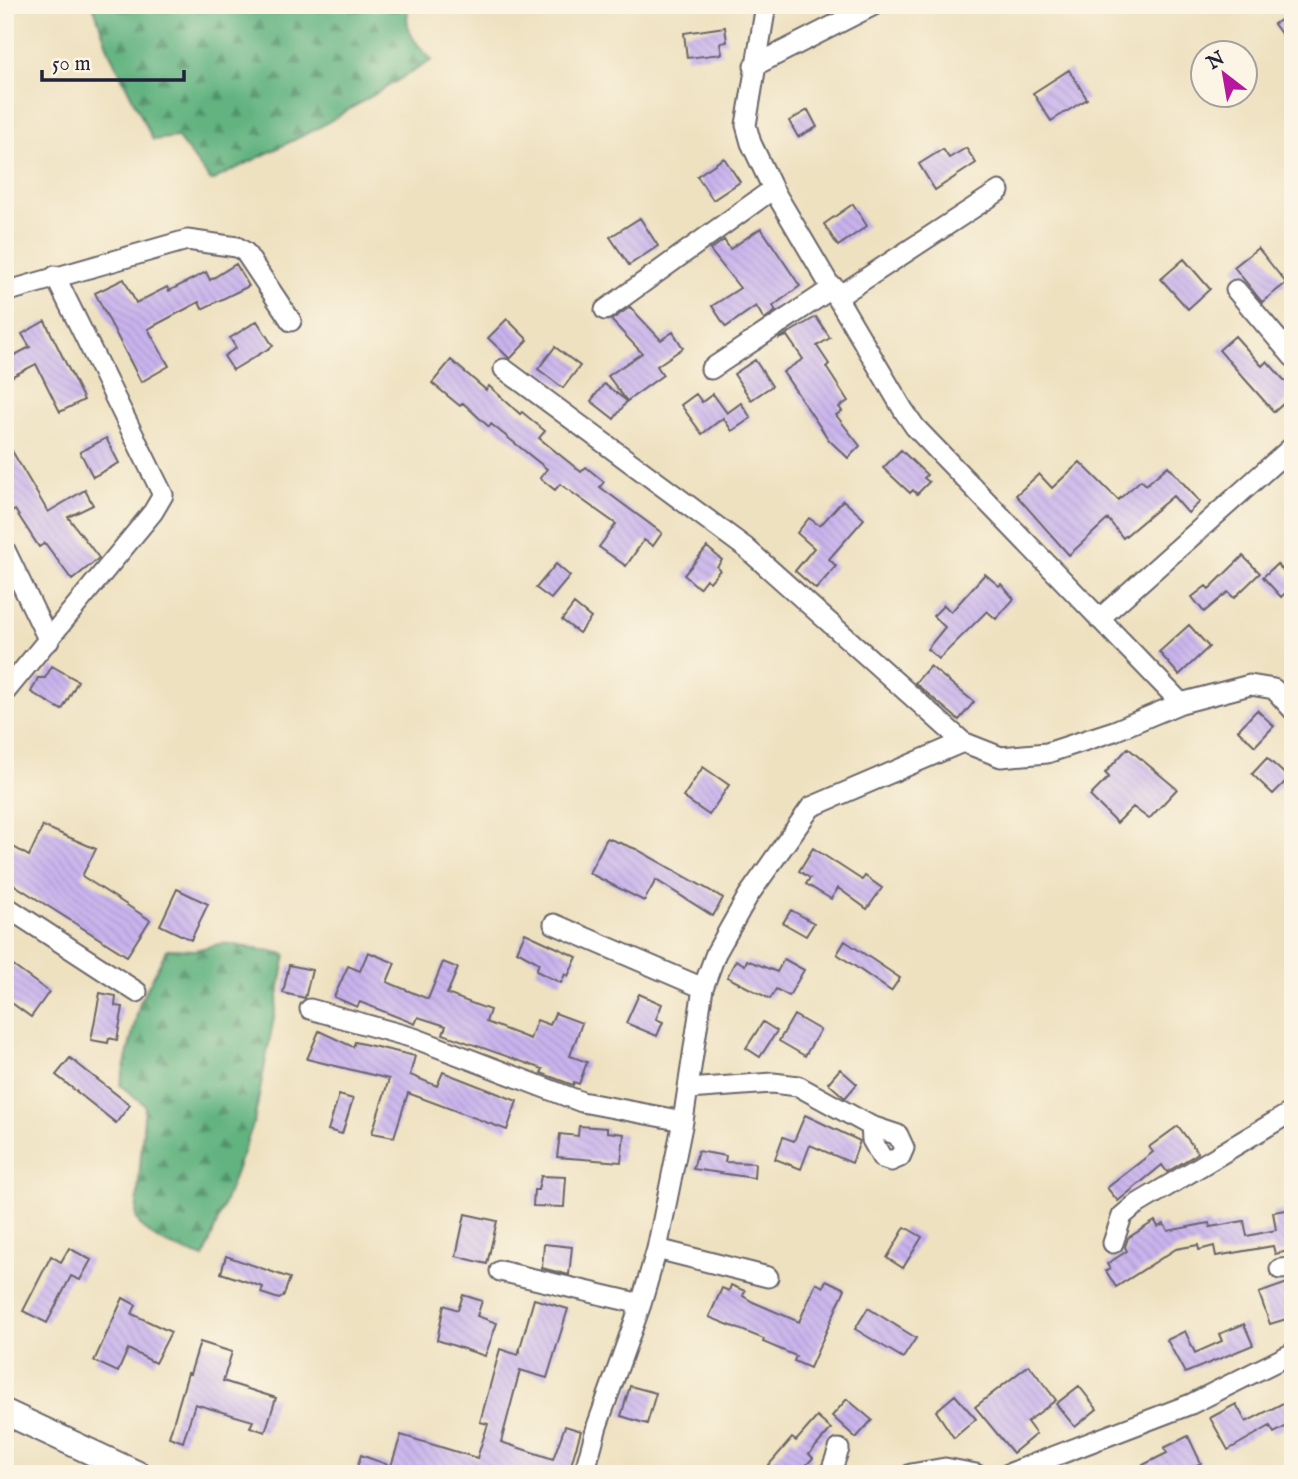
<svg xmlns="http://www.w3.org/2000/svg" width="1298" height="1479" font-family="'IM FELL English',serif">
	<defs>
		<pattern id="forest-firs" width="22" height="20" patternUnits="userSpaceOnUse" patternTransform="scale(1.75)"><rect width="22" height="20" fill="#62b380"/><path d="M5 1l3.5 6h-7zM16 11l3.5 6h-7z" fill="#50916a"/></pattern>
		<pattern id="building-back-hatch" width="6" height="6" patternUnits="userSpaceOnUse" patternTransform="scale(1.75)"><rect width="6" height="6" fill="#c9b3ed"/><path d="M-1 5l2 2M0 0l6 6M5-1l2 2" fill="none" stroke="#ac9acc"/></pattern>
	</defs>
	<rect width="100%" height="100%" fill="#fcf5e5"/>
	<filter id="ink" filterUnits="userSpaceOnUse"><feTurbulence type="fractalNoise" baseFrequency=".0143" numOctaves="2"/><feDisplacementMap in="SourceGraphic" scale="14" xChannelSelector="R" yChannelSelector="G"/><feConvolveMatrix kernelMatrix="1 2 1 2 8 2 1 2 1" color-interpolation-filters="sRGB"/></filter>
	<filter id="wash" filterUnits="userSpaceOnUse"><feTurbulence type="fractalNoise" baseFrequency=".00686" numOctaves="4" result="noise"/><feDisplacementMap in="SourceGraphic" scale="28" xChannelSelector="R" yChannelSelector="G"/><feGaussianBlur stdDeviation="1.57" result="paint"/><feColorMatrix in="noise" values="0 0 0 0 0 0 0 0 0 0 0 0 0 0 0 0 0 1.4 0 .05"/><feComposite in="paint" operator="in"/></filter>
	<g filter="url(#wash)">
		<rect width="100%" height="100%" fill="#eee1c0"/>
		<path fill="url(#forest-firs)" stroke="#426a5e" stroke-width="2" d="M93,5H409C402,30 416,44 432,60L316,129L211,181L177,137L153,140L109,51Z
			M223,943L286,954L254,1122L204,1258C183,1250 144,1240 136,1217L145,1105L120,1085L140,1002L167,949L195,950Z"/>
		<g id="blocks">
			<path fill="url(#building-back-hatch)" d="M1293,11V50L1274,24Z
				M725,27L727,42L720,43L722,54L687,58L684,33Z
				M1069,70L1087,99L1051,121L1033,93Z
				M808,110L817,127L798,137L789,121Z
				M966,148L976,163L935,190L919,164L943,149L949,158Z
				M724,158L740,182L713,200L697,176Z
				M853,204L867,226L838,246L824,224Z
				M640,218L658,246L629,265L610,237Z
				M761,228L800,286L773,306L776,311L764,319L756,306L726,327L712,306L740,288L710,250L724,240L730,249Z
				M1258,248L1286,283L1262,302L1234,267Z
				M1184,259L1210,289L1188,309L1161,279Z
				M236,264L249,286L202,309L199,302L148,329L169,366L141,382L95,293L124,279L136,303L167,287L169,291L206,272L210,280Z
				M630,307L661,340L673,332L683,348L657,366L663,375L627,401L608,376L642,353L611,320Z
				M816,317L830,338L817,346L829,364L826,367L848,401L839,407L842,411L836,415L860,446L848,458L829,440L783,372L803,359L787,336L778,339Z
				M507,319L528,340L510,359L488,338Z
				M45,321L84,400L60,412L36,364L5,380V360L30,347L22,334Z
				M257,321L273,346L233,370L224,356L236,348L230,338Z
				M1235,336L1262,366L1267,361L1293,390V395L1274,412L1219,350Z
				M555,347L580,366L563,388L538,369Z
				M451,360L486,390L489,386L520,414L522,412L545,431L539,438L581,472L586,467L604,482L600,487L662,533L653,546L644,540L626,566L599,547L616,524L560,484L555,490L540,478L547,469L491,424L489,427L463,403L460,406L432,383Z
				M755,360L772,386L751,400L734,374Z
				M604,384L627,401L614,419L591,401Z
				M696,394L702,402L713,394L727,413L741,403L751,418L732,431L723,418L702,434L681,405Z
				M106,438L119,463L93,477L80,452Z
				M5,439L48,512L85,490L93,505L68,517L99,558L72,580L45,543L39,547L15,510L5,516Z
				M901,450L927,475L924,478L929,482L917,494L913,490L910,493L883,468Z
				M1080,462L1118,500L1141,480L1146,485L1168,466L1200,502L1188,513L1173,496L1123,538L1108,519L1069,555L1016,495L1039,474L1052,488Z
				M843,500L864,519L829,559L836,566L816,589L795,571L814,548L797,533L809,518L820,526Z
				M707,547L722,560L717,567L720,570L710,582L706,579L699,588L684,575Z
				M1243,556L1260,573L1234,598L1228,592L1204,612L1192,597L1206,586L1209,589Z
				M556,564L570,576L551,599L536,588Z
				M1277,564L1293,581V586L1281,597L1263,577Z
				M985,574L999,586L1001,584L1014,599L996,619L987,611L939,659L927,649L945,627L933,616L944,605L951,612Z
				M574,604L591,618L579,633L562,620Z
				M1189,625L1209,647L1179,675L1159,652Z
				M52,666L78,681L62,710L31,692L38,678H45Z
				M930,666L974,702L959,720L915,683Z
				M1257,710L1274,726L1255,746L1238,730Z
				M1128,748L1177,789L1149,819L1133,807L1117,823L1090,796L1109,777L1105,773Z
				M1267,758L1289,778L1273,794L1252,774Z
				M703,767L729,785L709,815L683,797Z
				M43,826L96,849L82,876L150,920L127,956L5,879V842L29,856Z
				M607,838L636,849L723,898L713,916L656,880L644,901L589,873Z
				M813,848L862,880L865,876L882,888L867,909L838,888L831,899L806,884L810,878L799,871Z
				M177,889L208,904L191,940L160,925Z
				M791,910L814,923L806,936L783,923Z
				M525,933L577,957L568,976L565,974L561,983L536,971L539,963L517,951Z
				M845,941L900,978L891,991L837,954Z
				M368,952L395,963L387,982L428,999L443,962L458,968L447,994L490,1010L486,1022L530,1039L537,1020L550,1025L555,1013L582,1023L570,1056L587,1062L579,1084L574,1082L573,1085L541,1073L543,1069L443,1034L446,1026L418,1017L415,1024L360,1002L357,1007L334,997L348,966L360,971Z
				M784,959L804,970L789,996L776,989L770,999L727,977L736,960L745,965L747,960L777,972Z
				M5,960L49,992L31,1017L5,998Z
				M289,965L312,970L305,998L283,993Z
				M100,993L116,996L115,1006L123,1007L117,1040L109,1038L108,1043L91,1040Z
				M639,994L662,1004L656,1019L663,1022L657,1036L626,1023Z
				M794,1015L820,1030L805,1056L779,1041Z
				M763,1022L777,1031L760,1057L746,1048Z
				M319,1031L353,1047L355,1042L415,1056L410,1075L437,1086L443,1072L517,1101L507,1130L408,1093L394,1137L372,1133L389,1079L307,1059Z
				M70,1058L130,1105L116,1123L56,1075Z
				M840,1069L857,1084L845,1098L828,1083Z
				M339,1095L353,1099L342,1134L328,1130Z
				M805,1115L860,1141L852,1163L810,1145L801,1169L775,1159L783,1137L794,1141Z
				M579,1126L607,1128V1132L624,1134L621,1162L557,1157L560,1134L578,1136Z
				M1178,1126L1198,1153L1167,1172L1162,1165L1118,1201L1107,1188L1153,1152L1149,1147Z
				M698,1151L726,1156L725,1162L755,1163L754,1178L693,1169Z
				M541,1176L566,1177L564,1207L533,1206L534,1190H538Z
				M1293,1209V1250L1275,1254L1273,1246L1216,1256L1214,1246L1199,1250L1198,1245L1176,1249L1116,1287L1106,1271L1110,1269L1107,1264L1127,1251L1125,1247L1128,1238L1155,1221L1158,1227L1164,1224L1168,1231L1209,1223L1210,1227L1244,1221L1247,1236L1276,1230L1273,1212Z
				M465,1214L497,1221L487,1264L456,1256Z
				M905,1227L922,1237L903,1268L887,1258Z
				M544,1244L572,1247L569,1275L542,1268Z
				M69,1248L91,1260L80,1280L71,1276L47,1323L23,1311L51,1256L61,1262Z
				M226,1256L290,1278L283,1297L279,1299L261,1293L263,1287L221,1273Z
				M826,1280L845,1289L810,1368L794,1361L796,1356L763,1342L764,1339L709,1317L722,1288L729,1291L731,1285L745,1291L743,1296L753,1302L799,1322L816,1283L823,1287Z
				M1293,1281V1317L1270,1324L1259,1293Z
				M463,1295L482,1301L477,1316L497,1323L485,1356L437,1340L444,1305L458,1310Z
				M123,1298L136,1305L132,1314L171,1332L155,1363L128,1349L118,1372L94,1361Z
				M534,1299L568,1309L547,1378L520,1370L501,1442L553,1459L565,1426L581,1431L571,1465L572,1474H355L361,1455L391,1466L401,1435L477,1458L488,1424L480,1422L500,1349L518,1355Z
				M868,1308L916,1338L903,1358L855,1329Z
				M1244,1324L1253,1345L1185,1373L1167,1340L1185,1331L1195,1353L1222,1341L1219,1334Z
				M200,1342L232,1352L223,1381L276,1398L265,1432L250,1427L253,1421L195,1404L183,1442L169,1437L188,1373L190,1374Z
				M1029,1365L1056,1400L1027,1422L1036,1434L1013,1453L975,1407Z
				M630,1386L656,1393L647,1424L621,1416Z
				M1079,1386L1097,1409L1075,1427L1056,1404Z
				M955,1395L976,1419L954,1438L936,1411Z
				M1293,1398V1423L1274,1433L1270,1426L1228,1450L1210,1418L1236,1404L1246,1422Z
				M847,1399L872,1420L856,1438L832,1416Z
				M817,1417L831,1429L809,1454L813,1458L798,1474H761L792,1438L796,1441Z
				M1188,1436L1201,1463L1178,1474H1125L1167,1453L1164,1448Z"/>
		</g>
	</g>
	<g filter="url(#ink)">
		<use href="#blocks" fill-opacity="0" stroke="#69656a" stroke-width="2"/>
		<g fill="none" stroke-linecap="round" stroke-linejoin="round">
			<defs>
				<path id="minor" d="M766,5L746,125L751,143L773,189L904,411L915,427L1181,703
					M754,66L874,5
					M1236,290L1293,357
					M5,292L187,240L237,247L245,252L291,321
					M839,296L999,191
					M605,310L773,189
					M504,369L746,548L963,742
					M711,369L834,287
					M5,550L49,641
					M1099,619L1293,446
					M5,692L153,512L163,495L55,276
					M5,906L137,992
					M554,924L703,988
					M310,1009L414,1038L582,1102L683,1121
					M688,1089L773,1083L798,1086L871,1126
					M871,1126L898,1135L904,1148L900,1157L891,1161L882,1158L872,1140Z
					M1113,1243L1122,1216L1134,1206L1293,1111
					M657,1249L768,1277
					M1280,1269L1293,1268
					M500,1271L641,1304
					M584,1474L597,1426L641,1304L657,1249L683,1121L703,988L716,953L748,896L811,807L963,742L1001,757L1047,753L1114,731L1181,703L1250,685L1274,689L1293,710
					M830,1474L839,1449
					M911,1474L945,1468L976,1474
					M1008,1474L1191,1404L1293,1353"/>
				<path id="major" d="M5,1412L138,1474"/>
			</defs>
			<use href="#minor" stroke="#69656a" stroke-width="23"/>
			<use href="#major" stroke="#69656a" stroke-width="28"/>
			<use href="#minor" stroke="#fff" stroke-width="19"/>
			<use href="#major" stroke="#fff" stroke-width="24"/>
		</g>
	</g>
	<rect width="1298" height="1479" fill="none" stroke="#fcf5e5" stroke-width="28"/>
	<g transform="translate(1224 74) rotate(329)"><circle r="33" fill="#fcf5e5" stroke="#a5a1a1" stroke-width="2"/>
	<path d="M0-5L12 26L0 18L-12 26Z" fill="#b5179e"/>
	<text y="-10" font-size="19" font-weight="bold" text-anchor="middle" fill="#22223b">N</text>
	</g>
	<path d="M42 70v10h142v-10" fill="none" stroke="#22223b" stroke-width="3.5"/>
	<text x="52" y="70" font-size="21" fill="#22223b" stroke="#fcf5e5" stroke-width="5" paint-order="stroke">50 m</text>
</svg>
